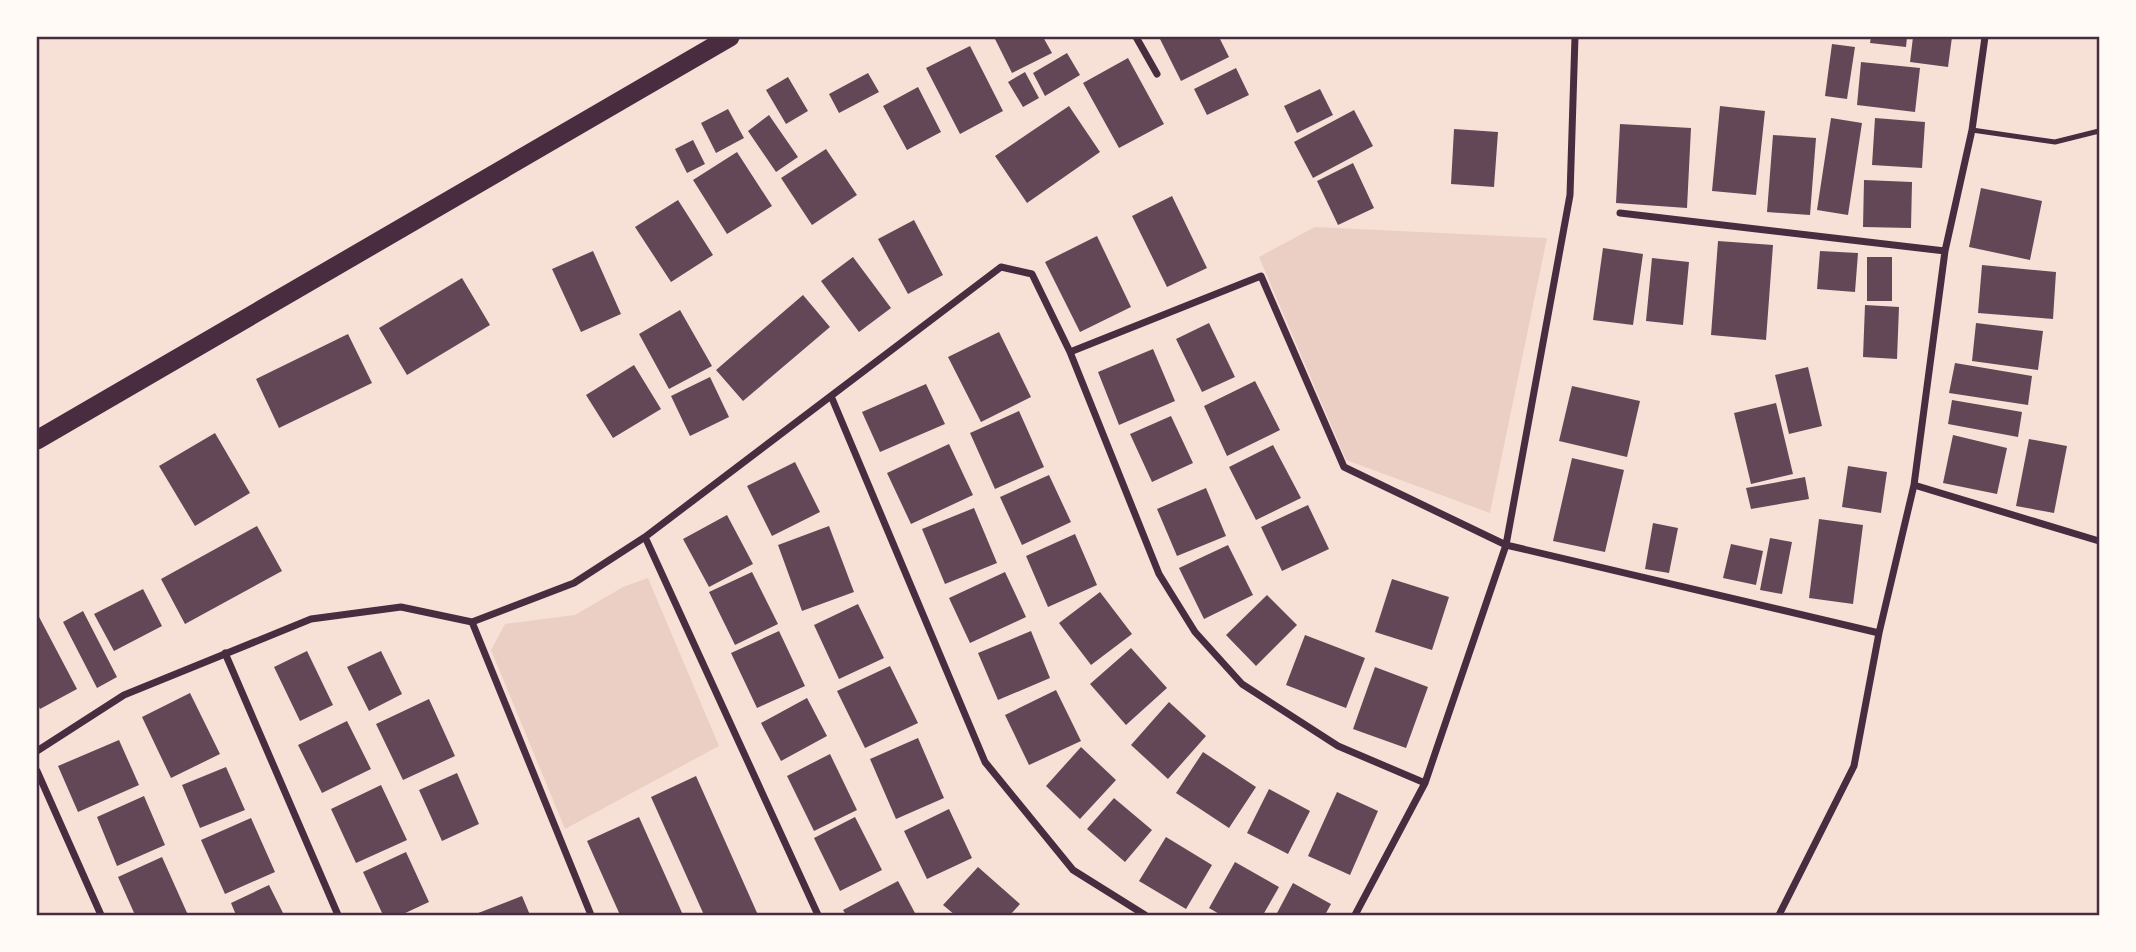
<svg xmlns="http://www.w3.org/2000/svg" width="2136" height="952" font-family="'Nunito Sans',sans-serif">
	<rect width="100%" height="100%" fill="#f7e1d7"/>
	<path fill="#ebcfc5" d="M1315,227L1547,238L1490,513L1346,460L1259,257Z
		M648,578L719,746L565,829L491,650L505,624L575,615L623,587Z"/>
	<path fill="#644757" d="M994,37H1043L1052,53L1012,73Z
		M1159,37H1219L1229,57L1181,81Z
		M1871,37H1907L1906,47L1870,43Z
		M1913,37H1952L1948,67L1910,62Z
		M1832,44L1855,47L1847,99L1825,96Z
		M970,46L1003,111L960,134L926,68Z
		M1067,53L1080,75L1045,96L1033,73Z
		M1128,58L1164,124L1119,148L1083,83Z
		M1861,62L1920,68L1915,112L1857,105Z
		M1236,68L1249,95L1207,115L1194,89Z
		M1025,72L1039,98L1023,107L1008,82Z
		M868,73L879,92L839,113L829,94Z
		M788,77L808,111L786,124L766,90Z
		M918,87L941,132L907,150L883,106Z
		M1320,89L1333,115L1297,133L1284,106Z
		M1069,106L1100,152L1027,203L995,156Z
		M1720,106L1765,111L1756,195L1712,191Z
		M728,109L744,138L716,153L701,123Z
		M1354,110L1373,146L1313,178L1294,142Z
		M769,115L798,157L776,172L748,131Z
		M1831,118L1862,123L1848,215L1817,210Z
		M1875,118L1925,122L1922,168L1872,165Z
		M1620,124L1691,128L1687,208L1616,203Z
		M1454,129L1498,132L1494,187L1451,184Z
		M1773,135L1816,138L1810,215L1767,212Z
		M693,140L705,164L687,173L675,149Z
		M826,149L857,195L812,225L781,178Z
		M737,152L772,206L727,234L693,180Z
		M1353,163L1374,208L1338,225L1317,181Z
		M1864,180L1912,182L1911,228L1863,227Z
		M1981,188L2042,201L2030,260L1969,247Z
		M1172,196L1207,268L1167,287L1132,216Z
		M678,200L713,255L671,282L635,227Z
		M914,220L943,275L908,294L878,239Z
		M1097,236L1131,307L1080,332L1045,262Z
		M1718,241L1773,245L1766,340L1711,335Z
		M1603,248L1643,254L1633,325L1593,320Z
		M593,251L621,314L581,332L552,269Z
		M1820,251L1858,253L1855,292L1817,289Z
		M853,257L891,308L859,332L821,281Z
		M1867,257H1892V301H1867Z
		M1652,258L1689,262L1683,325L1646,321Z
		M1982,265L2056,272L2053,319L1978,313Z
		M462,278L490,325L407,375L379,328Z
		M803,295L830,327L743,401L716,370Z
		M1865,305L1899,307L1897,359L1863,357Z
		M680,310L712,366L669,389L639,334Z
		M1209,323L1235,377L1202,392L1176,339Z
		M1976,323L2043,331L2038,370L1972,361Z
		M999,332L1031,397L981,422L948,357Z
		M348,334L372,383L279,428L256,379Z
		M1153,349L1175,401L1119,425L1098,372Z
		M1955,363L2032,376L2028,405L1949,393Z
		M634,365L661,409L613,438L586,395Z
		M1808,367L1822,426L1789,434L1775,375Z
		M710,377L729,417L690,436L671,396Z
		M1255,381L1280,430L1227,456L1204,406Z
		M926,384L945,424L880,452L862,412Z
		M1572,386L1640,401L1627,457L1559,441Z
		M1952,400L2022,412L2018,437L1948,424Z
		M1776,403L1793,474L1751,484L1734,413Z
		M1019,411L1044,467L995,489L970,433Z
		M1171,416L1193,463L1152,482L1130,434Z
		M215,433L250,493L195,526L159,466Z
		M1953,435L2007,448L1997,494L1943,483Z
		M2029,439L2067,446L2054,513L2016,506Z
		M949,444L973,495L911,524L887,473Z
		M1273,445L1301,498L1256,520L1229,467Z
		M1572,458L1624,470L1605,552L1553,541Z
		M795,462L820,512L772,536L747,486Z
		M1848,466L1887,472L1881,513L1842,507Z
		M1049,475L1071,522L1022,545L1000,497Z
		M1805,477L1809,499L1751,509L1746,488Z
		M1206,488L1226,536L1177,556L1157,509Z
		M1308,505L1329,549L1282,571L1261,527Z
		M974,508L997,563L945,584L922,529Z
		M727,515L753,564L709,587L683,539Z
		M1819,519L1863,525L1853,604L1809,598Z
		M1653,523L1678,528L1669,573L1645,569Z
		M257,526L282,571L185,624L161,579Z
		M829,526L854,592L802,611L778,545Z
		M1075,534L1097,585L1048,607L1026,556Z
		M1770,538L1792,542L1782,594L1760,590Z
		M1731,544L1763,551L1756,585L1723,578Z
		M1228,545L1253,595L1204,619L1179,568Z
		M752,572L778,624L735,645L709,592Z
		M1005,572L1026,617L970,643L949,598Z
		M1392,579L1449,597L1432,650L1375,632Z
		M143,589L162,626L114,651L94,614Z
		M1100,592L1132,634L1091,665L1059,623Z
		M1267,595L1297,625L1256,666L1226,635Z
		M858,604L884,658L839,679L814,625Z
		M83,611L117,677L97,688L63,622Z
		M37,613L77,689L40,709L37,703Z
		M779,631L805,686L757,708L731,653Z
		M1031,631L1050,678L998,700L978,653Z
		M1305,635L1365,658L1346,708L1286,685Z
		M1131,648L1167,688L1126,725L1090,684Z
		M307,651L333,705L300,721L274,667Z
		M381,651L402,694L369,711L347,667Z
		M890,666L918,723L865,748L837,691Z
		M1375,667L1428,687L1406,748L1353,729Z
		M1056,690L1081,741L1029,765L1005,715Z
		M190,693L220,754L171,778L142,717Z
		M807,698L827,736L781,761L761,723Z
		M429,699L455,756L403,780L376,724Z
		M1169,702L1206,736L1168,779L1131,745Z
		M347,721L371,769L322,793L298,745Z
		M918,738L944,798L896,819L870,759Z
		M119,740L139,785L78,812L58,766Z
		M1081,747L1116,780L1080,819L1046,786Z
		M1203,752L1256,787L1229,828L1176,793Z
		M830,754L857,810L814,831L787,776Z
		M226,767L245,810L200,828L182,785Z
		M457,773L479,824L442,841L419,790Z
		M696,776L758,915H704L651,797Z
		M381,785L407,840L356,863L331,809Z
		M1269,789L1310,811L1288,854L1247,833Z
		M1337,792L1378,811L1350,875L1308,856Z
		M144,796L165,845L117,866L97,817Z
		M1114,798L1152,830L1125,862L1087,829Z
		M949,809L972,858L927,879L904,831Z
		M639,817L683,915H620L587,841Z
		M855,817L882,870L840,891L814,838Z
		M251,818L275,872L225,894L201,840Z
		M1166,837L1212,865L1186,909L1139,881Z
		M406,852L429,902L401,915H383L363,872Z
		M162,857L188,915H135L118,877Z
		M1235,862L1279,887L1263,915H1221L1209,908Z
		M978,867L1020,904L1010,915H955L943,905Z
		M898,881L916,915H846L843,910Z
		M1293,883L1331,904L1325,915H1276Z
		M269,885L284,915H236L231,903Z
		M522,896L530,915H473Z"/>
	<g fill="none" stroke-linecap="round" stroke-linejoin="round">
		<path stroke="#4a2c40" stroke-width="5" d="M1972,130L2055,142L2099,131"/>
		<path stroke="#4a2c40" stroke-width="7" d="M1136,37L1157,74
			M1575,37L1570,195L1506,545L1879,633
			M1620,213L1945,251
			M1070,352L1159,574L1195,632L1242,684L1338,746L1425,783
			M831,396L985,762L1073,870L1145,915
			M1914,485L2099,541
			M645,537L818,915
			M472,622L591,915
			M225,653L338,915
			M37,751L124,695L311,619L401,607L472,622L574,583L645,537L1001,267L1032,274L1070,352L1261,276L1344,467L1506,545L1425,783L1355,915
			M37,771L101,915
			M1779,915L1854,766L1879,633L1914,485L1945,251L1972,130L1985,37"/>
		<path stroke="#4a2c40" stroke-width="19" d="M37,440L730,37"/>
	</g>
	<rect width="2136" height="952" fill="none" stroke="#fffaf5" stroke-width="77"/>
	<rect x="38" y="38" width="2060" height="876" fill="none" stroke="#4a2c40" stroke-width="2.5"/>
</svg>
